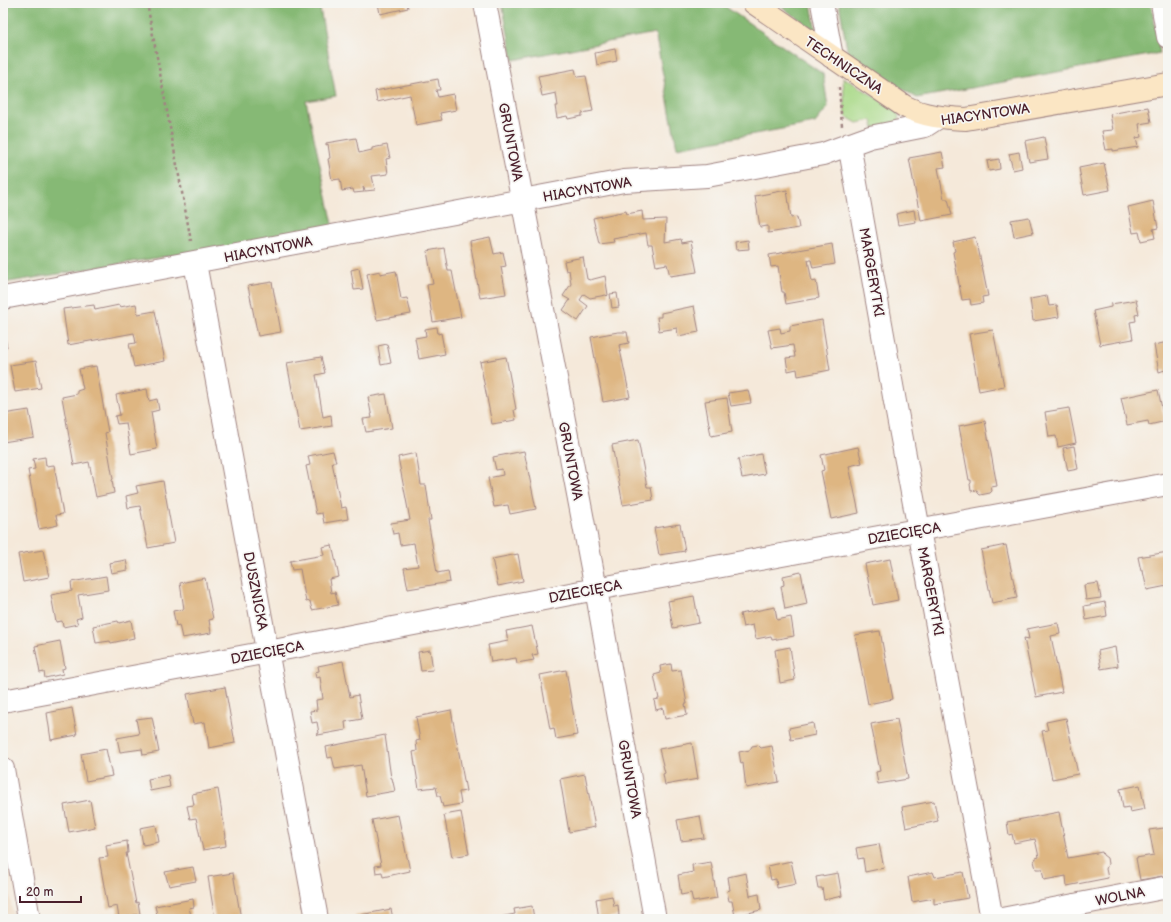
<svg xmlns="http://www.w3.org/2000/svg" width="1171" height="922" font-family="'Balsamiq Sans',sans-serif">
	<rect width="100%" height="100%" fill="#f6f6f2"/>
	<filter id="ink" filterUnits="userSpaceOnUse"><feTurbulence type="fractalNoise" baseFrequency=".025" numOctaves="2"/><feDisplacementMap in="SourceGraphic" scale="8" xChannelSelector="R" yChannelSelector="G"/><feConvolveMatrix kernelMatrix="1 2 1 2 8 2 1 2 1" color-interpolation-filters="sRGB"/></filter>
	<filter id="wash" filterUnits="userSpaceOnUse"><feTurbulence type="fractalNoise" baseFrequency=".012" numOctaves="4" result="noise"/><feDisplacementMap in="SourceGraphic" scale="16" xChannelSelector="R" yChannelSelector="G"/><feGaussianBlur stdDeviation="0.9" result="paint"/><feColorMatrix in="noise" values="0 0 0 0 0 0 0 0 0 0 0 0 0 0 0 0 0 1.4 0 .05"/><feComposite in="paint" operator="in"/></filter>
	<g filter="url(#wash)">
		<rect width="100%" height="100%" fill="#f5e9da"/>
		<path fill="#eed6bb" d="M3,861L14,919H3Z"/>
		<path fill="#a9d987" stroke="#7a7c59" d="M843,77L898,111L899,123L874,128L872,120L857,123L845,116Z"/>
		<path fill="#86b974" stroke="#686c50" d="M3,3H319L336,96L306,101L334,229L3,283Z
			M502,3H720L823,74L828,107L815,123L677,148L655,33L513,60Z
			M776,3H811L816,31Z
			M839,3H1151L1160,53L917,98L848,55Z"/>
		<g id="blocks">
			<path fill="#deb682" d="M378,3H407L408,8L380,14Z
				M615,49L617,61L597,65L595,53Z
				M575,69L577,77L586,76L593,111L582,113V116L568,119L567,116L557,118L555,106H558L556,93L542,96L538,76Z
				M438,79L440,90H436L438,97L453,94L456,110L440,113L442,120L416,125L410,95L377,102L375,91Z
				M1148,107L1151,122L1139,124L1141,137L1136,138L1138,147L1113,151V149L1106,150L1102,131L1113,130L1110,114Z
				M1044,137L1048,159L1029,162L1025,141Z
				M356,138L359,153L372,150V148L387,145L390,158L386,159L388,174L372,176L375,190L365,191L364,187H363L364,192L354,193L353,189L342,191L340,179L332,180L328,159L330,158L328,144L326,145V143Z
				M942,152L945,167L938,168L944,199H948L952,215L921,221L909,158Z
				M1019,152L1022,168L1013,170L1009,154Z
				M999,159L1000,169L989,171L987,161Z
				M1104,163L1110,190L1084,195L1079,168Z
				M787,190L791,218L797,217L799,228L768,233V226L760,227L755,196Z
				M1153,201L1158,228L1153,229L1155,238L1141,241L1139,232L1133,233L1128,207Z
				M914,210L916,222L898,225L896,214Z
				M626,211L627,214L642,211L643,220L666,219L665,242L681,239L682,243L691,241L697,272L670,276L667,264L656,266L652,245H648L646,233L613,239L614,242L599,244L593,218Z
				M1029,217L1033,233L1014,237L1011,220Z
				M490,237L494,254L503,252L506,266L501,267L506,294L480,298L470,241Z
				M975,237L977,247H978L988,296L982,297L983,303L971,305L970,299L962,300L953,252L955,251L953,242Z
				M748,240L749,249L736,250L735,242Z
				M832,244L835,264L813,268L811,260H808L812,282L816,281L819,298L786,304L784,292H782L778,266L771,267L769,255Z
				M444,248L448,271H452L461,317L433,322L427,285L433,284L427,251Z
				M583,257L587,279L590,280L605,276L608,295L607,296L606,295L590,298L584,294L580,300L588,306L578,321L563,310L570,300L563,296L571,284L569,270L566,271L564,261Z
				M359,268L363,289L354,290L351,270Z
				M380,271V274L396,271L401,299L407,298L411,314L377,320L367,274Z
				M272,282L281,332L258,336L248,286Z
				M617,293L619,307L612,308L610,294Z
				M1047,296L1049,306L1057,305L1059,317L1033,321L1030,299Z
				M1136,300L1139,314L1135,315L1136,321L1130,322L1133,339L1100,345L1093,311L1111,307V304Z
				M136,304L138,314L155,311L165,361L134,367L129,344L136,343L134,333L68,345L63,309L94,305L95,310L119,305L120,307Z
				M694,306L699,332L678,336L677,328L659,331L657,317H661V313Z
				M822,320L830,370L798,376L797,369L788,371L786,358L795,357L793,345L772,348L768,330L780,328L781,333L790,331V326Z
				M437,327L438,334L441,333L445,354L419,359L415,338L426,336L425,329Z
				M3,328L7,347H3Z
				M993,330L1004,386L979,391L969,334Z
				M618,332H627L629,343L619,345L630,397L603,402L591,337Z
				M1168,342V375H1166L1165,370L1159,372L1154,345Z
				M387,344L391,363L381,365L378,346Z
				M321,357L325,373L316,375L323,417L331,415L332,426L300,431L287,363Z
				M506,357L516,409L514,410L516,420L492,424L480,362Z
				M36,361L41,388L15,392L10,365Z
				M96,366L108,432L105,433L113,479L112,480L114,493L96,497L89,462L74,465L62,397L77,394V391L83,389L79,369Z
				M147,389L149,401L157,399L159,410L151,412L157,449L131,454L126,423L117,424L115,416L120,415L116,395Z
				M748,390L751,403L731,406L728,393Z
				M1158,390L1164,418L1162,422L1149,425L1148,421L1127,425L1121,398Z
				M386,394L392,428L366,432L363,419L372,418L368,397Z
				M727,398L732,432L711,436L705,401Z
				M1069,408L1076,443L1058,447L1056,436L1049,437L1045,412Z
				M29,410L34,437L3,442V414Z
				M985,421L997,486L991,487L992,491L990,493L980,495L978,493L977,490L971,491L970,484L971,483V480H969L959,426Z
				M638,440L647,487H651L653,500L623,505L612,445Z
				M1074,446L1078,469L1068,471L1063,448Z
				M858,447L862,463L849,466L859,513L831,519L821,471L824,470L821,455Z
				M333,451L336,462H332L341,508L346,507L348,519L324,523L322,513L316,514L306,466L310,465L308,456Z
				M524,451L536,509L510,514L508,505L494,507L488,478L503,475L502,469L496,470L493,457Z
				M416,453L421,485H426L431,520H428L437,573L448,571L450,582L408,589L404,568L418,566L414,543L400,545L398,533L393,534L391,523L410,520L398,457Z
				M761,454L765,474L742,478L738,459Z
				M45,457L46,466L54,465L63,514L56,515L58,525L39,529L28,470L35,469L33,459Z
				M163,481L174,543L148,548L140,506L128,508L126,496L138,493L136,486Z
				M680,524L685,551L659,555L654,528Z
				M332,545L339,577L329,579L331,593L335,592L338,605L312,610L310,601L306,602L300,569L292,570L290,561L324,555L322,547Z
				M1006,545L1017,598L992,603L981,550Z
				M43,550L49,577L23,582L18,554Z
				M1168,552V580H1166L1167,586L1147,590L1143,571H1141L1138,557Z
				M518,554L523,581L498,586L492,559Z
				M890,559L898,600L873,605L865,564Z
				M126,560L128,570L111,573L109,563Z
				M801,572L807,604L785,609L781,586L784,585L783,576Z
				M106,576L108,590L78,595L82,617L76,619L78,624L63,627L62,621L56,622L51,595L72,591L71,582Z
				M205,578L213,619L209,620L211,633L182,638L179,625L176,626L173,611L184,609L180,583Z
				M1098,583L1101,598L1086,600L1084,585Z
				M694,596L699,623L673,628L668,601Z
				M1105,602L1107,616L1086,620L1084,606Z
				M775,607L777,620L791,617L794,636L772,640L771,636L756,639L753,625L743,627L740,614Z
				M131,620L134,638L111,643L110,641L96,643L93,626L118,621L119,623Z
				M1058,623L1060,634L1051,636L1062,692L1036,697L1024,638L1029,639L1027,629Z
				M532,626L538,654L532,655L534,660L517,663L516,658L491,662L488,645L508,641L506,631Z
				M880,631L893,699L868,704L855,635Z
				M60,641L65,668L62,669L63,674L45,678L44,672L40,673L35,646Z
				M790,647L795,680L780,683L775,650Z
				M1115,647L1118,666L1101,669L1098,651Z
				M430,650L433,670L421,671L418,652Z
				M343,661L350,697L358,695L362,719L345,722L346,730L318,735L317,734L319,733L317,722L312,723L310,711L317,710L316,700L323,699L320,677L316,678L315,672L319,671L318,666Z
				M671,664L672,671L681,670L687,704H685L687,715L665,719L663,708L656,710L654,700L659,699L654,675L661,673L660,666Z
				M566,670L577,735L556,739L554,728L550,729L540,675Z
				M225,687L235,743L209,748L205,722L193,724L187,694Z
				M72,708L77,735L51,740L47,713Z
				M451,710L466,791L459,792L461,804L443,807L440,796H438L436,787L419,789L413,752L417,751L416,741L420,740L416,717Z
				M152,717L159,752L143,755L142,749L120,752L117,738L139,734L136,719Z
				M1066,718L1078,774L1052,779L1042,731L1048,730L1046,722Z
				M897,719L908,779L878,784L876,772L880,771L871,724Z
				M813,723L815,735L791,740L789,728Z
				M385,735L391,778H392L395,791L366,796L361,765L335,769L332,757L328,758L326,747Z
				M692,743L698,779L665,785L663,774L665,773L659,749Z
				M758,745L761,748L772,746L779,782L746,788L743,763L741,764L739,752L750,750L752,746Z
				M106,749L112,776L86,781L81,754Z
				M585,774L595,827L569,832L560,779Z
				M168,775L170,787L150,791L148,779Z
				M1140,785L1145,809L1130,812L1129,807L1123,808L1120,789Z
				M218,789L226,837L225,838L226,846L203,850L196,818L190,819L187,806L194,805L192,794Z
				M90,800L95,827L69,832L64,805Z
				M934,801L938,821L906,828L902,807Z
				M461,812L469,854L452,857L444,815Z
				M1059,812L1068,858L1102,852L1103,855L1107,858L1108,864L1106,869L1108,878L1067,886L1066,876L1044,880L1042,869H1036L1034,861L1036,858L1039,857L1035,839L1014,843L1012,834L1009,835L1007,822Z
				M398,815L410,871L383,877L382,872L376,873L375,866L381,865L372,820Z
				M700,816L704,838L681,841L677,820Z
				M156,825L159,842L143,845L140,828Z
				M1164,828L1168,843V875L1140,880L1136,858L1154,855L1149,830Z
				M127,841L128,853H126L136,903L138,902L140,914L119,918L117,906L108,908L99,858L108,857L106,845Z
				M879,844L884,868L865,872L863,858L858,859L856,848Z
				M791,861L796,884L777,888L776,879L771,880L768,866Z
				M711,862L717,898L693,902L691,893L681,895L678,875L693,872L692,865Z
				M193,867L196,881L169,886L165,872Z
				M933,872L935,877L963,872L968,898L934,904V898L912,902L908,877Z
				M233,873L241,919H215L208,877Z
				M746,873L750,896L759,894L761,910L735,916L732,901H729L727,891L730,890L728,877Z
				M838,873L842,896L824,900L822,888H818L816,877Z
				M612,896L614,906L618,905L619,916L599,919L596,899Z
				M193,899L194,907L189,908L191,915L175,919H158L155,906Z
				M532,906L534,919H500V917L515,914L514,909Z
				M391,909L393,919H356L355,916Z"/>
		</g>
	</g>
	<g filter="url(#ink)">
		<use href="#blocks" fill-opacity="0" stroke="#a08482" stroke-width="1"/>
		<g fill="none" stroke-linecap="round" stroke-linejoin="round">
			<defs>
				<path id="street" d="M485,3L596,589L655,919
					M822,3L832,57
					M1162,3L1168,37
					M849,144L895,402L992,919
					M195,263L317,919
					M3,298L624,181L707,176L823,154L870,137L925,126L939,117
					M3,701L268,652L596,589L1168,484
					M3,769L29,919
					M1002,919L1168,887"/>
				<path id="secondary" d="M754,3L904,106C923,116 944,118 966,119L1168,84"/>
			</defs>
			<use href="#street" stroke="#a08482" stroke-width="24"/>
			<use href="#secondary" stroke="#a08482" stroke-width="24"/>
			<path stroke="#a08482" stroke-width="2.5" stroke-dasharray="3 3" stroke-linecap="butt" d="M147,3L191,241
				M839,87L842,126"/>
			<use href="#street" stroke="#fff" stroke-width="22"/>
			<use href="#secondary" stroke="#fbe6c4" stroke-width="22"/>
		</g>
	</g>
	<g text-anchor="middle" stroke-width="3.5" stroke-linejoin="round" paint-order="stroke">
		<g font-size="14" fill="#4a1f2b" stroke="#f6f6f2">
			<text transform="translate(844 65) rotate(34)" y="5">TECHNICZNA</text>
			<text transform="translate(985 114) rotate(-8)" y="5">HIACYNTOWA</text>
			<text transform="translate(511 142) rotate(79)" y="5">GRUNTOWA</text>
			<text transform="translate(587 189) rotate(-10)" y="5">HIACYNTOWA</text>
			<text transform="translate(268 249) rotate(-11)" y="5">HIACYNTOWA</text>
			<text transform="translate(872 272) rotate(80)" y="5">MARGERYTKI</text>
			<text transform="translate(571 461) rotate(79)" y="5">GRUNTOWA</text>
			<text transform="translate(904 533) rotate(-10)" y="5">DZIECIĘCA</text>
			<text transform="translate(256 591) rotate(79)" y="5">DUSZNICKA</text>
			<text transform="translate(585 591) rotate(-11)" y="5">DZIECIĘCA</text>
			<text transform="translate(931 591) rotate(79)" y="5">MARGERYTKI</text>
			<text transform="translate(267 652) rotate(-11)" y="5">DZIECIĘCA</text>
			<text transform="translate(630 779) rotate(80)" y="5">GRUNTOWA</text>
			<text transform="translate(1120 896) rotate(-11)" y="5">WOLNA</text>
		</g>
	</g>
	<rect width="1171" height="922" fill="none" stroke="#f6f6f2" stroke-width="16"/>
	<path d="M20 896v6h61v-6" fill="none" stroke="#4a1f2b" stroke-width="2"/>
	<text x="26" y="896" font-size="12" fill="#4a1f2b" stroke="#f6f6f2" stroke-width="3" paint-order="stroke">20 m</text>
</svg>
